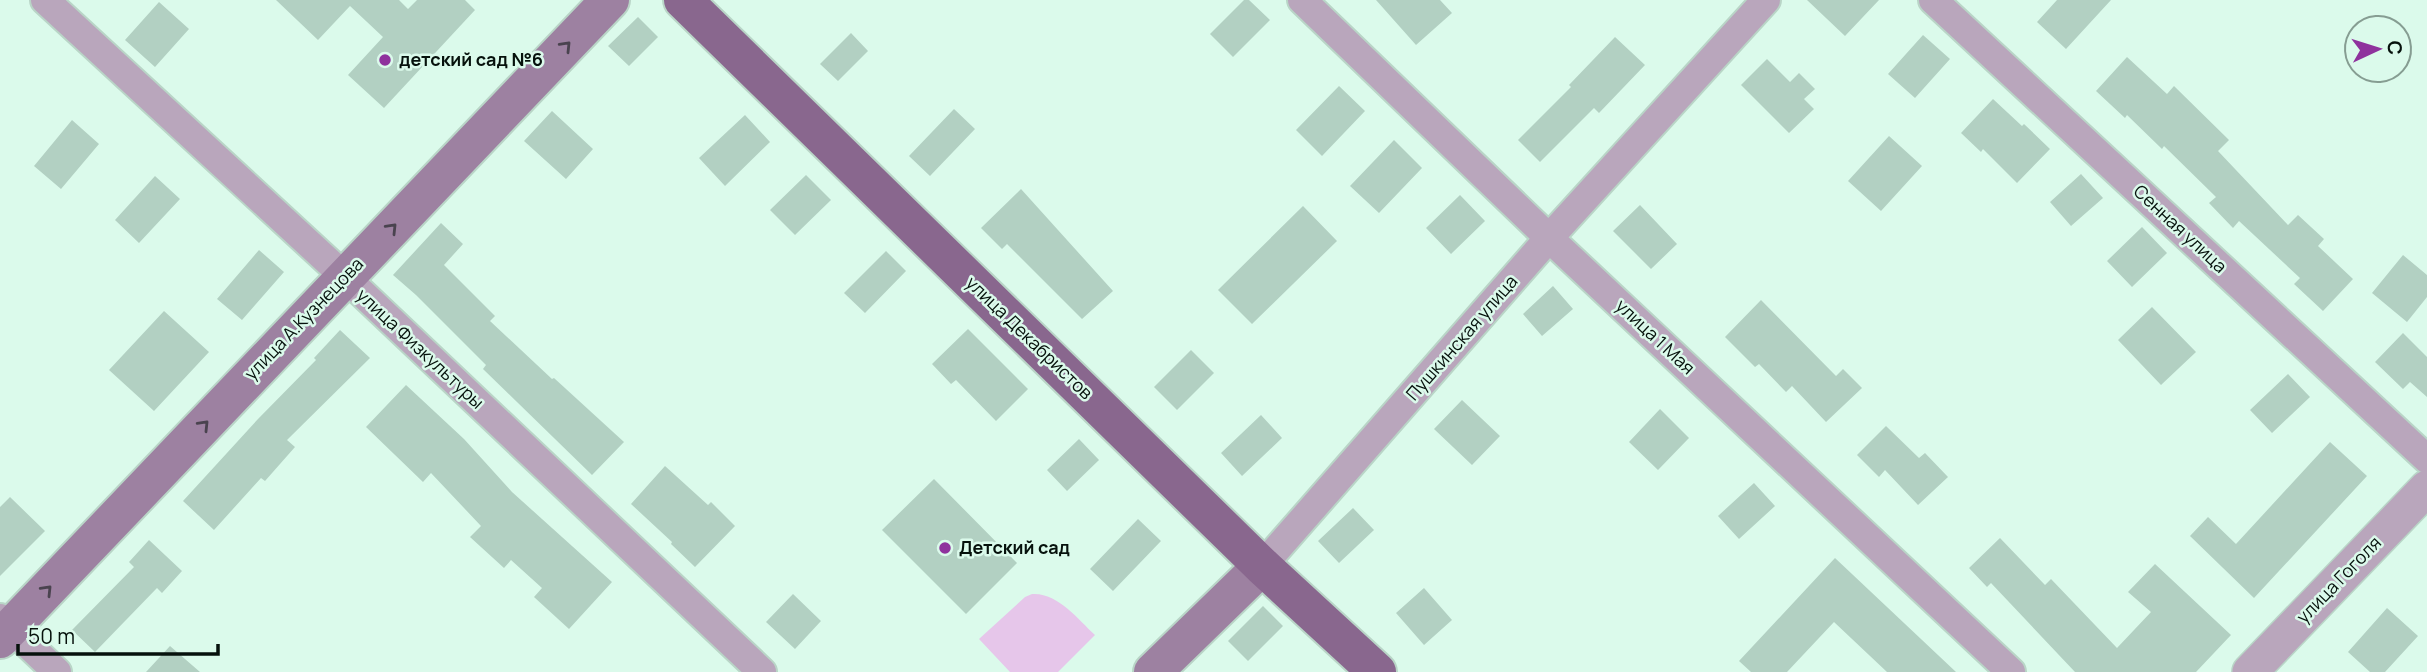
<svg xmlns="http://www.w3.org/2000/svg" width="2427" height="672" font-family="Manrope,sans-serif">
	<rect width="100%" height="100%" fill="#dbfaeb"/>
	<path fill="#e6c6ea" d="M1032,594C1057,592 1078,619 1095,635L1058,672H1010L979,639L1025,597Z"/>
	<path fill="#b2d0c2" d="M276,0H399L408,9L417,0H465L475,10L384,108L348,75L383,37L350,6L318,40Z
		M1244,0H1249L1270,20L1233,57L1210,34Z
		M1376,0H1440L1452,13L1416,45Z
		M1807,0H1879L1845,36Z
		M2057,0H2111L2066,49L2037,22Z
		M159,2L189,29L155,67L125,40Z
		M638,17L658,37L629,66L608,46Z
		M851,33L868,51L838,81L820,64Z
		M1923,35L1950,59L1915,98L1888,74Z
		M1615,37L1645,65L1599,113L1594,108L1540,162L1518,140L1571,87L1569,85Z
		M2127,57L2167,94L2174,86L2229,140L2218,151L2288,225L2298,215L2324,239L2318,246L2353,279L2323,311L2294,284L2300,278L2239,221L2233,228L2209,203L2216,197L2164,146L2162,149L2127,115L2125,118L2096,91Z
		M1767,59L1790,82L1799,73L1815,89L1804,99L1814,109L1789,133L1741,85Z
		M1339,86L1365,111L1322,156L1296,130Z
		M1993,99L2022,126L2024,124L2050,149L2017,183L1983,149L1981,152L1961,133Z
		M954,109L975,129L930,176L909,156Z
		M552,111L593,149L566,179L524,141Z
		M745,115L770,142L725,186L699,158Z
		M72,120L99,144L61,189L34,166Z
		M1889,136L1922,166L1881,211L1848,181Z
		M1394,140L1422,168L1379,213L1350,186Z
		M2081,174L2103,198L2071,226L2050,202Z
		M806,175L831,200L795,235L770,210Z
		M155,176L180,199L139,243L115,220Z
		M1021,189L1113,291L1082,319L1007,244L1002,249L981,228Z
		M1460,195L1485,221L1451,254L1426,228Z
		M1640,205L1677,244L1651,269L1613,231Z
		M1303,206L1337,241L1252,324L1218,290Z
		M441,223L463,244L444,265L495,316L490,321L552,379L554,378L624,442L592,475L483,369L486,365L416,295L393,275Z
		M2142,227L2167,253L2132,287L2107,261Z
		M259,250L284,272L242,320L217,299Z
		M886,251L906,271L865,313L844,293Z
		M2403,255L2427,275V297L2407,322L2372,293Z
		M1553,286L1573,309L1542,336L1523,314Z
		M1761,300L1836,376L1843,369L1862,388L1826,422L1792,386L1786,392L1759,364L1755,367L1725,337Z
		M2152,307L2196,352L2161,385L2118,340Z
		M164,311L209,352L154,411L109,370Z
		M968,329L1028,389L996,421L956,380L951,384L932,364Z
		M340,330L370,358L287,440L295,447L265,481L261,478L214,530L183,501L258,419L316,360L314,358Z
		M2403,333L2427,357V397L2410,382L2403,389L2375,362Z
		M1191,350L1214,373L1177,410L1154,387Z
		M2288,374L2310,397L2272,433L2250,410Z
		M406,385L464,439L512,492L612,582L569,629L534,597L542,588L511,560L504,568L470,537L481,526L431,473L423,482L366,427Z
		M1462,400L1500,436L1472,465L1434,429Z
		M1660,409L1689,438L1658,470L1629,442Z
		M1261,415L1282,438L1242,476L1221,453Z
		M1886,426L1919,458L1925,453L1948,477L1918,505L1885,470L1879,477L1857,455Z
		M1079,439L1099,460L1067,491L1047,470Z
		M2330,442L2367,476L2254,598L2190,536L2208,517L2236,544Z
		M665,466L708,505L711,502L735,526L695,567L671,544L672,542L631,504Z
		M934,479L1017,563L966,614L882,530Z
		M1754,483L1775,506L1739,539L1718,516Z
		M10,497L45,531L0,576V507Z
		M1353,508L1374,530L1339,563L1318,541Z
		M1138,519L1161,541L1113,591L1090,569Z
		M2000,538L2045,585L2051,579L2117,648L2151,612L2128,592L2155,564L2231,635L2196,672H2075L1991,583L1987,587L1969,568Z
		M149,540L182,571L162,593L157,588L95,652L72,630L134,567L129,562Z
		M1835,558L1956,672H1887L1834,622L1787,672H1751L1739,661Z
		M1424,588L1452,620L1424,645L1396,613Z
		M793,594L821,621L795,649L766,622Z
		M1263,606L1283,626L1248,661L1228,641Z
		M2387,608L2418,636L2385,672H2370L2348,652Z
		M170,646L200,672H146Z"/>
	<g fill="none" stroke-linecap="round" stroke-linejoin="round">
		<defs>
			<path id="minor" d="M45,0L345,277L762,672
				M1302,0L1549,238L2011,672
				M1933,0L2427,459
				M1262,566L1549,238L1766,0
				M0,618L57,672"/>
			<path id="tertiary" d="M2250,672L2427,488"/>
			<path id="secondary" d="M0,639L610,0
				M1153,672L1262,566"/>
			<path id="primary" d="M683,0L1262,566L1377,672"/>
		</defs>
		<use href="#minor" stroke="#b9d5c7" stroke-width="32"/>
		<use href="#tertiary" stroke="#b9d5c7" stroke-width="38"/>
		<use href="#secondary" stroke="#b9d5c7" stroke-width="42"/>
		<use href="#primary" stroke="#b9d5c7" stroke-width="42"/>
		<use href="#minor" stroke="#b9a6bc" stroke-width="28"/>
		<use href="#tertiary" stroke="#b9a6bc" stroke-width="35"/>
		<use href="#secondary" stroke="#9d81a1" stroke-width="38"/>
		<use href="#primary" stroke="#89678e" stroke-width="38"/>
	</g>
	<defs><path id="oneway-chevron" d="M-2-3.5L2.5 0L-2 3.5" fill="none" stroke-width="1.6" stroke-linecap="round" stroke-linejoin="round" transform="scale(1.75)"/></defs>
	<g stroke="#4a434f">
		<use href="#oneway-chevron" transform="translate(566 46) rotate(-46)"/>
		<use href="#oneway-chevron" transform="translate(392 228) rotate(-46)"/>
		<use href="#oneway-chevron" transform="translate(204 425) rotate(-46)"/>
		<use href="#oneway-chevron" transform="translate(47 590) rotate(-46)"/>
	</g>
	<g fill="#8f329d" stroke="#dbfaeb" stroke-width="2.5">
		<circle cx="385" cy="60" r="7"/>
		<circle cx="945" cy="548" r="7"/>
	</g>
	<g text-anchor="middle" stroke-width="5" stroke-linejoin="round" paint-order="stroke">
		<g font-size="18" font-weight="bold" fill="#06110c" stroke="#dbfaeb" text-anchor="start">
			<text x="399" y="66">детский сад №6</text>
			<text x="959" y="554">Детский сад</text>
		</g>
		<g font-size="18" fill="#06110c" stroke="#dbfaeb">
			<text transform="translate(2180 229) rotate(43)" y="6">Сенная улица</text>
			<text transform="translate(304 319) rotate(-46)" y="6">улица А.Кузнецова</text>
			<text transform="translate(1655 337) rotate(43)" y="6">улица 1 Мая</text>
			<text transform="translate(1029 338) rotate(44)" y="6">улица Декабристов</text>
			<text transform="translate(1462 338) rotate(-49)" y="6">Пушкинская улица</text>
			<text transform="translate(420 349) rotate(43)" y="6">улица Физкультуры</text>
			<text transform="translate(2339 580) rotate(-46)" y="6">улица Гоголя</text>
		</g>
	</g>
	<g transform="translate(2378 49) rotate(86)"><circle r="33" fill="#dbfaeb" stroke="#869d92" stroke-width="2"/>
	<path d="M0-5L12 26L0 18L-12 26Z" fill="#8f329d"/>
	<text y="-10" font-size="19" font-weight="bold" text-anchor="middle" fill="#06110c">С</text>
	</g>
	<path d="M18 644v10h200v-10" fill="none" stroke="#06110c" stroke-width="3.5"/>
	<text x="28" y="644" font-size="21" fill="#06110c" stroke="#dbfaeb" stroke-width="5" paint-order="stroke">50 m</text>
</svg>
